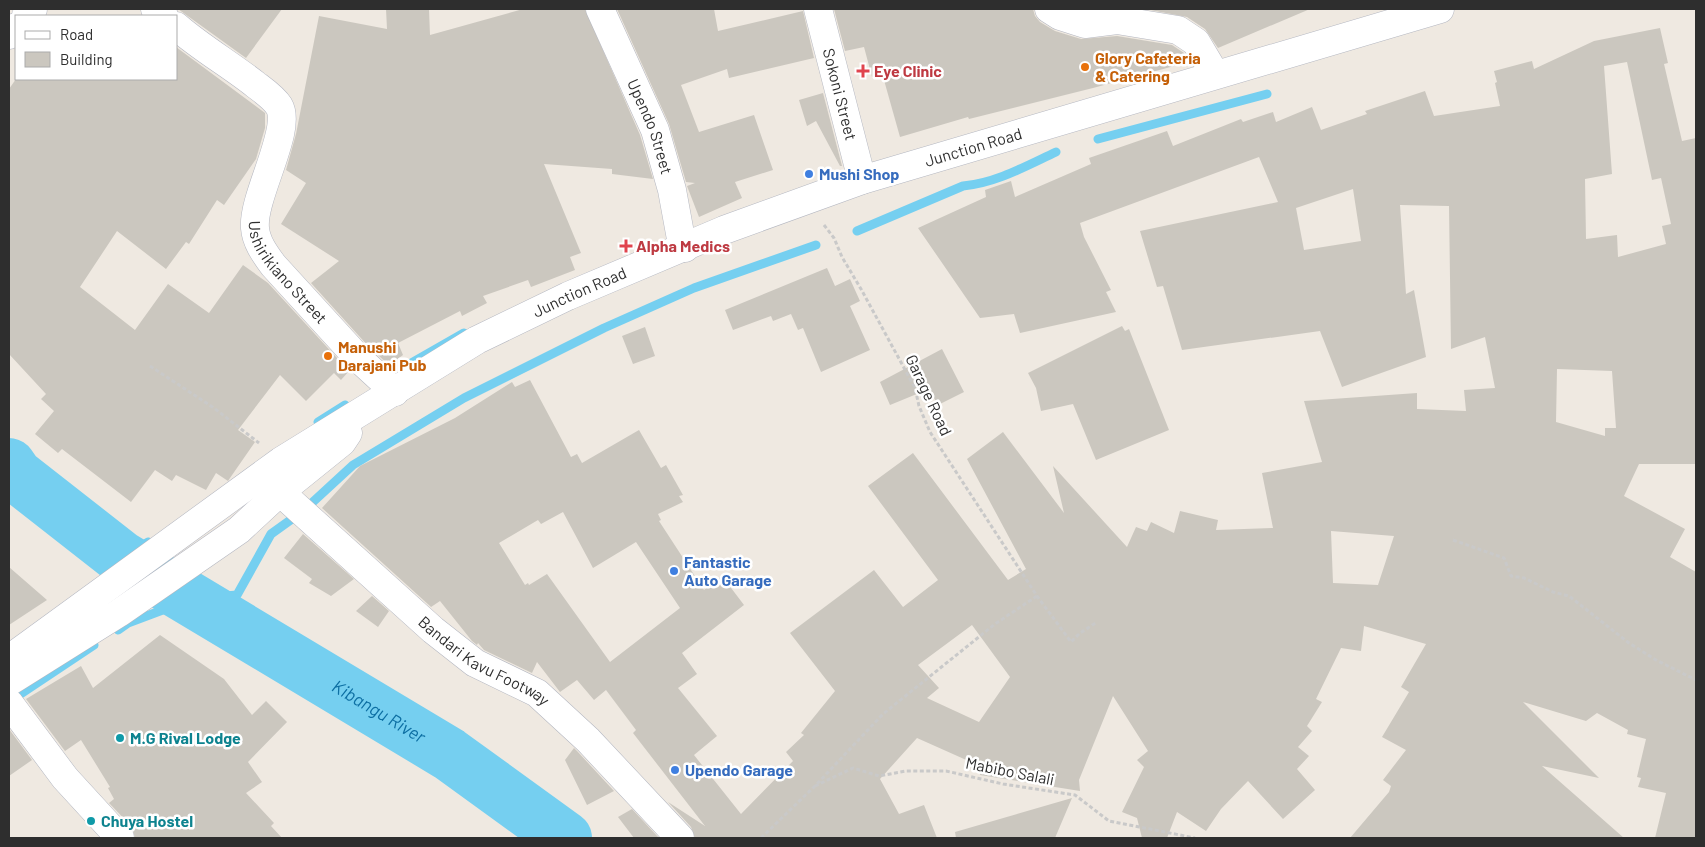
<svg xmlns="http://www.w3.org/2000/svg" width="1705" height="847" font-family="Barlow,sans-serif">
	<rect width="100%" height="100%" fill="#efe9e1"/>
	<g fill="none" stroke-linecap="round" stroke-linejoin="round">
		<path stroke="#75cff0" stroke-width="9" d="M1098,139L1267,94
			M857,231L963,186C996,183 1026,166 1056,152
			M408,365L464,333
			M318,422L345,405
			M122,558L148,542
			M118,630L128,623L192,599L237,595L271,534L303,511L353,465L464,398L604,328L694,288L816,245
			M16,697L94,645"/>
		<path stroke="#75cff0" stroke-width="54" id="s1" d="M9,465L16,475L122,558L449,754L565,838"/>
	</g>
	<path fill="#cbc7bf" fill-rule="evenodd" d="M178,9H282L246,58Z
		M386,9H429L430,35L523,9H585L640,135L653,179L612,174V169L544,164L581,253L570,257L575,270L531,287L528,280L483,296L487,303L462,316L460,311L398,343L403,355L389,365L369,347L311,283L339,261L281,224L306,183L286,170L296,134L319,16L387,29Z
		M617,9H714L718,31L803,11L814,58L729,78L727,69L681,85L699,132L754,115L773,170L735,182L742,198L699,217L687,186L695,183L686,182L669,124Z
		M834,9H1033L1035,16L1040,22L1055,31L1081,39L1117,36L1172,45L1184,53L1189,62L1093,88L969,119L968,117L900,137L882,73L872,77L864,47L845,51Z
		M1145,9H1310L1218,48L1205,29L1187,17Z
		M1660,28L1668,63L1664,64L1682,141L1696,138V464H1639L1624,496L1685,529L1670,557L1696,572V838H1655L1666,793L1638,787L1641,778L1637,777L1646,739L1627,734L1628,730L1597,713L1586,721L1523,702L1599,778L1542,766L1624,838H1350L1389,792L1391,786L1383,780L1406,750L1382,737L1409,692L1401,687L1426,644L1364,626L1361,651L1341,648L1316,699L1322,702L1307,726L1312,731L1298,747L1309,756L1297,769L1315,790L1283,819L1248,781L1221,809L1206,831L1177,812L1167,838H1142L1137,818L1122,812L1144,767L1137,760L1148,751L1113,696L1079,780L1080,791L980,775L982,767L917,738L880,779L899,814L924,805L937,838H695L691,827L668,802L705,826L633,733L636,730L606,690L594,700L577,680L560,692L537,662L532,673L484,650L478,643L477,645L472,641L440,601L431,607L430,606L322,508L360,466L455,418L512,382L515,387L530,380L571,457L577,454L582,463L639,430L661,468L666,465L683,495L679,496L683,502L658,514L661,520L659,521L704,590L722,576L744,605L682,653L697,674L678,688L717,736L694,755L741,814L793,761L786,752L804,735L801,733L835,691L790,633L874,570L903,607L938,580L868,486L913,453L1008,580L1026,569L967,459L1003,432L1064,513L1053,466L1127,547L1136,527L1147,531L1151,522L1174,533L1180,511L1218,520L1216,530L1273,528L1262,473L1322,462L1304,401L1417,393V409L1466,411L1464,390L1495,388L1485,337L1451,349L1449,206L1400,205L1406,294L1414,290L1426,357L1342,387L1320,331L1182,350L1163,286L1157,287L1140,231L1278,202L1259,157L1080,223L1084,237L1111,290L1106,292L1116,312L1020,333L1014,314L980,318L918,228L986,197L985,190L1011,181L1015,197L1091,164L1089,158L1167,131L1173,146L1241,119L1243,122L1273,112L1276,122L1312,107L1321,130L1367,114L1365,111L1425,91L1434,116L1500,106L1495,83L1497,82L1494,71L1532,61L1534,69L1594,41ZM1627,62L1652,180L1661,178L1671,224L1662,226L1666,244L1618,257L1617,235L1586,239L1585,179L1612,174L1604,66ZM1353,189L1361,241L1304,250L1296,208ZM1557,369L1612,371L1616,428H1605V436L1556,422ZM563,512L593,568L636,542L680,608L610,662L547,574L529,585L528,583L525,585L499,543L538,520L541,524ZM1331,531L1394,536L1378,585L1333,583ZM972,625L1010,677L979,722L927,698L939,688L918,665Z
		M176,47L265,113V128L256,159L224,205L217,200L189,244L186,242L166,269L117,231L80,287L135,330L168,284L209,313L243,265L268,283L349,371L341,380L334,373L306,401L280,375L238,430L255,442L230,478L228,481L216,473L206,490L176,475L172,481L155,470L131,502L62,449L58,453L35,434L54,411L41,399L46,394L9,354V89L16,79H176Z
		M823,93L842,166H840L816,121L807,126L799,100Z
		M827,268L835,286L850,279L860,301L850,306L870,350L821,372L803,328L798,330L791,314L773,321L771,316L733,330L725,310Z
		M1122,326L1125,331L1129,329L1169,430L1096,460L1073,404L1041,411L1036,388L1028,373Z
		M645,327L655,356L633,364L622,336Z
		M942,349L964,392L938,405L929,389L890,405L880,382Z
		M303,534L354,579L331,596L309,583L312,579L284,558Z
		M9,567L47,600L9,625Z
		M372,596L389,611L378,627L356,611Z
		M160,635L224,679L252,715L266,701L287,722L248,762L262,782L246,793L274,823L271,826L282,838H135L132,827L109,803L114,799L108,788L110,787L81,740L65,751L26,699L81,666L93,688Z
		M9,729L32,760L9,776Z
		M574,748L577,751L614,791L587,805L565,760Z
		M1072,798L1055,838H956L955,832Z
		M632,809L659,838H634L618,817Z"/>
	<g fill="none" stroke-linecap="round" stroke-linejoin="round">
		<defs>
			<g id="minor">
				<path d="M155,9L164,16"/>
				<path id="s2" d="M600,9L655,130L672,190L681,239L685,248"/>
				<path id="s3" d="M818,9L862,180"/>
				<path d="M1049,9L1060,16L1085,24L1117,20L1178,30L1196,42L1215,74"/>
				<path d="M26,16L33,9"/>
				<path id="s4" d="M176,26C201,48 231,65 256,85C264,91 274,98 279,106C293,129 252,197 255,228C256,242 265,254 273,265L358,358L395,392"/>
				<path d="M9,35L16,27"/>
				<path id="s5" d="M280,492L433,630L475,663L537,693L588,740L680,838"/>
				<path d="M9,703L65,778L120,838"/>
			</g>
			<g id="secondary">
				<path id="s6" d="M9,659L281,461L477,340L568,296L724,230L862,180L1440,9"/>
				<path d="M9,682L119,613L239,530L280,492L342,442L348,433"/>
			</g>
		</defs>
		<use href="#minor" stroke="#b4b7c1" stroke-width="29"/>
		<use href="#secondary" stroke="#b4b7c1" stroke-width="29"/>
		<path stroke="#c9c9c9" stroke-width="3" stroke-dasharray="4 2.5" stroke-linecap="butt" d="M824,225L834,238L842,257L861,289L915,388L919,406L930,432L1037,596L1071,642L1080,633L1097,622
			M150,366L214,408L259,443
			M1453,540L1504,558L1511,576L1524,578L1553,592L1569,596L1629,643L1656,660L1696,680
			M815,786L853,768L879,776L906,771H946L1003,784L1075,795L1109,821L1195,838
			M761,838L815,786L883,714L995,624L1037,596"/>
		<use href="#minor" stroke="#fff" stroke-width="28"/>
		<use href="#secondary" stroke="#fff" stroke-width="28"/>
	</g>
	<g fill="#e8710a" stroke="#fff" stroke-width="2">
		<circle cx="1085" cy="67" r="5"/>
		<circle cx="328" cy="356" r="5"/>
	</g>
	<g fill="#e0444e" stroke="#fff" stroke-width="2">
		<path d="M860.5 63.5h5v5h5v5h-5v5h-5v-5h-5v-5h5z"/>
		<path d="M623.5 238.5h5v5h5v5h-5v5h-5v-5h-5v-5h5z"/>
	</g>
	<g fill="#3f7fe0" stroke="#fff" stroke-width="2">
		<circle cx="809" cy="174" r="5"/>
		<circle cx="674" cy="571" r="5"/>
		<circle cx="675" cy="770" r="5"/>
	</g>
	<g fill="#0f9aa8" stroke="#fff" stroke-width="2">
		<circle cx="120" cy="738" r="5"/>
		<circle cx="91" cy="821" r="5"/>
	</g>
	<g text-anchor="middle" stroke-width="5" stroke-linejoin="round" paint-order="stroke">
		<g font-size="16" font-weight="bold" fill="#c56008" stroke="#fff" text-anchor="start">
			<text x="1095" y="64">Glory Cafeteria<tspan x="1095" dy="18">&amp; Catering</tspan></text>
			<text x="338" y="353">Manushi<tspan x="338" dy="18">Darajani Pub</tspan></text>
		</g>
		<g font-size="16" font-weight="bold" fill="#be3a42" stroke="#fff" text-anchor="start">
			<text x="874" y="77">Eye Clinic</text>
			<text x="636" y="252">Alpha Medics</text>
		</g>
		<g font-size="16" fill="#2e2e2e" stroke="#fff">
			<text dy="6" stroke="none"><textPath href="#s3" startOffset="88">Sokoni Street</textPath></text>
			<text dy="6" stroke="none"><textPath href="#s2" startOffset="128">Upendo Street</textPath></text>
			<text dy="6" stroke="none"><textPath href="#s6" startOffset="1100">Junction Road</textPath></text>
			<text dy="6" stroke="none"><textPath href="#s4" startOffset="312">Ushirikiano Street</textPath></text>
			<text dy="6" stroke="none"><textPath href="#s6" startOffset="680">Junction Road</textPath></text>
			<text transform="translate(929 395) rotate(65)" y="6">Garage Road</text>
			<text dy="6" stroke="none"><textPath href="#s5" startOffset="266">Bandari Kavu Footway</textPath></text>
			<text transform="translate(1010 771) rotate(11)" y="6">Mabibo Salali</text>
		</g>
		<g font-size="16" font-weight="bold" fill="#366cbe" stroke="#fff" text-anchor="start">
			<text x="819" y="180">Mushi Shop</text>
			<text x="684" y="568">Fantastic<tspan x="684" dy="18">Auto Garage</tspan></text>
			<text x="685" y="776">Upendo Garage</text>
		</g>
		<g font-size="16" font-weight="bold" fill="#0d838f" stroke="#fff" text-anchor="start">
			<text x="130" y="744">M.G Rival Lodge</text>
			<text x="101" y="827">Chuya Hostel</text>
		</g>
		<g font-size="18" font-style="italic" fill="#0d6fa3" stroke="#fff">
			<text dy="6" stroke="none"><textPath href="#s1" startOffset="446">Kibangu River</textPath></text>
		</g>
	</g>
	<rect width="1705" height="847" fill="none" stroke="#2e2e2e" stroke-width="20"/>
	<rect x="15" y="15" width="162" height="65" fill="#ffffff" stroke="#ababab"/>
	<rect x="25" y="31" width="25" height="8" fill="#ffffff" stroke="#ababab"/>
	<text x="60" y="40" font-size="15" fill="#2e2e2e">Road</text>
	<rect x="25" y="52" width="25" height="15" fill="#cbc7bf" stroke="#ababab"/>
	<text x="60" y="65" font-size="15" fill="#2e2e2e">Building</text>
</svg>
